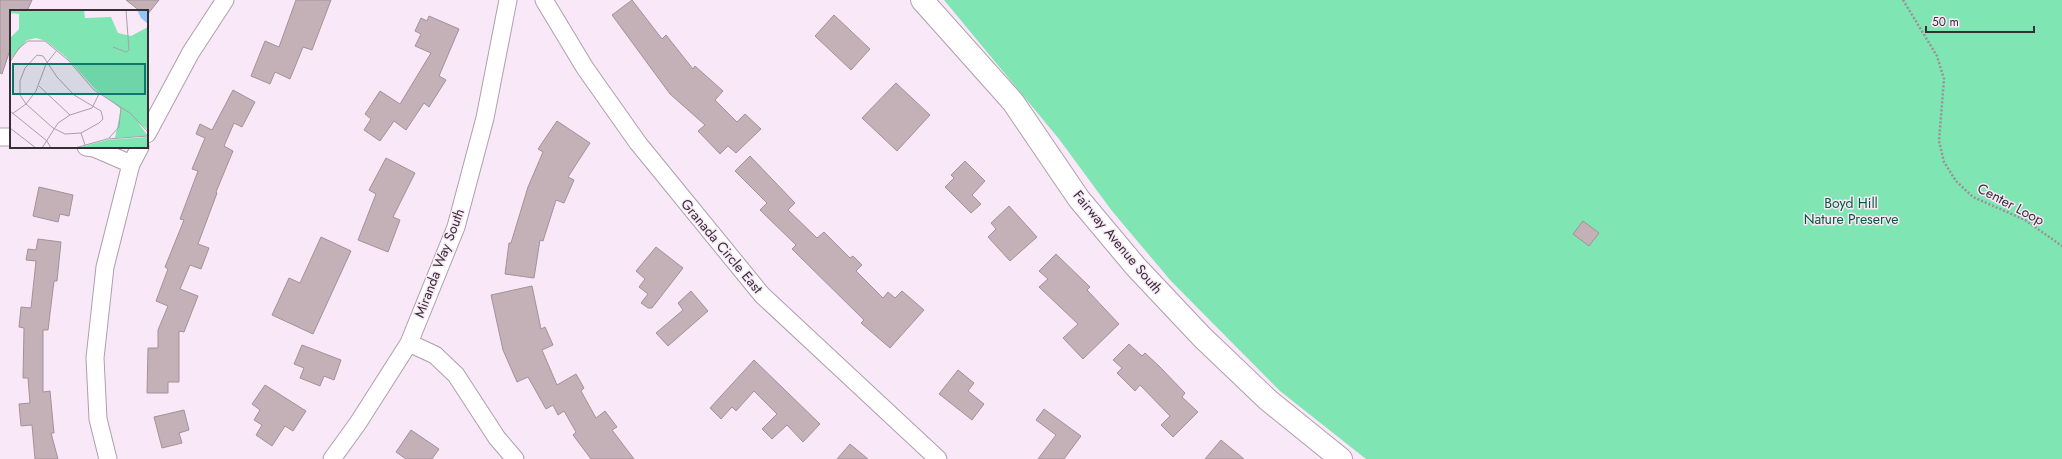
<svg xmlns="http://www.w3.org/2000/svg" width="2062" height="459" font-family="Jost,sans-serif">
	<rect width="100%" height="100%" fill="#f9e8f7"/>
	<path fill="#7fe5b3" d="M944,0H2062V459H1366L1280,391L1171,281L1112,211L1059,139Z"/>
	<path fill="#c4b0b7" stroke="#a49198" d="M0,0H32L27,11H11V47L2,74L0,73Z
		M126,0H159L147,15V11H140Z
		M296,0H331L312,50L303,47L290,79L275,72L270,84L251,76L265,41L279,47Z
		M632,0L662,39L666,35L693,69L695,66L723,91L715,100L737,122L745,114L761,129L736,153L728,146L720,154L698,131L705,125L670,94L612,15Z
		M834,15L870,49L851,70L815,36Z
		M429,16L459,29L439,76L446,80L429,107L424,103L406,130L394,121L380,141L364,130L371,119L365,114L380,91L400,104L431,53L415,46L421,34L415,31L421,18L427,21Z
		M896,83L930,115L897,151L862,118Z
		M233,90L255,102L242,127L234,123L224,146L233,151L216,192L217,193L198,244L209,248L201,269L190,265L180,289L198,296L184,332L179,331V382H168V393H147L148,348H158V330L168,306L156,301L168,269L165,267L184,220L180,219L198,171L192,169L205,138L196,134L200,124L212,130Z
		M557,121L590,143L568,177L574,180L564,203L556,200L543,241L540,240L534,278L505,274L509,243H511L528,187L543,152L538,149Z
		M750,156L795,203L788,210L817,238L824,232L850,258L853,256L862,265L856,271L883,298L888,292L895,298L902,291L924,310L890,348L861,323L864,320L792,249L796,245L760,210L767,203L735,171Z
		M386,158L415,173L393,217L400,220L388,252L358,240L376,194L369,190Z
		M965,161L985,181L972,195L981,204L971,213L945,187L954,178L951,175Z
		M39,187L73,195L69,216L60,214L58,222L33,216Z
		M1009,206L1037,237L1010,261L988,237L996,229L991,223Z
		M1583,221L1599,233L1589,246L1573,234Z
		M321,237L351,251L313,334L272,315L289,278L300,283Z
		M38,239L61,242L57,281H54L48,330H43V392L50,391L54,433H51L58,459H35L32,425L21,426L19,404L30,403L28,378H23L24,328L19,327L21,307L31,308L36,261L26,260L28,249L36,250Z
		M656,247L683,268L652,308H648L641,303L648,294L639,287L645,279L636,271Z
		M1056,254L1090,287L1087,290L1119,324L1083,359L1063,338L1078,324L1039,287L1048,279L1039,271Z
		M532,286L541,329L545,327L553,345L542,350L557,385L576,374L584,388L581,391L596,418L605,411L617,427L612,430L634,459H591L573,435L576,432L564,411L558,415L553,405L546,409L528,377L517,382L503,350L491,295Z
		M691,291L708,311L668,346L656,333L683,310L678,303Z
		M1129,344L1142,356L1145,353L1159,366L1185,393L1182,397L1198,412L1173,437L1161,425L1170,416L1140,385L1135,391L1117,373L1122,368L1113,360Z
		M302,345L341,360L334,380L324,376L320,386L300,378L304,368L294,364Z
		M754,360L820,424L803,442L787,425L772,439L762,429L777,414L754,391L736,411L732,407L721,419L710,408Z
		M958,370L974,383L968,391L984,404L972,420L939,394Z
		M265,385L306,411L293,431L285,426L272,446L256,435L262,425L254,420L260,410L252,404Z
		M1044,409L1081,436L1064,459H1038L1056,435L1036,420Z
		M184,410L189,430L179,433L182,443L162,448L154,417Z
		M411,430L439,449L432,459H406L396,452Z
		M1221,440L1244,459H1205Z
		M850,444L868,459H837Z"/>
	<g fill="none" stroke-linecap="round" stroke-linejoin="round">
		<defs>
			<path id="street" d="M544,0L585,68L638,143L762,295L938,459
				M147,134L191,52L225,0
				M0,137H11
				M86,147L94,148L131,164
				M409,343L435,355L456,375L497,438L515,459
				M108,459L98,419L95,358L105,267L131,164L140,147
				M332,459L358,423L409,343L456,227L485,118L508,0"/>
			<path id="secondary" d="M922,0L1013,102L1079,199L1136,267L1202,337L1268,400L1341,459"/>
		</defs>
		<use href="#street" stroke="#ae9fad" stroke-width="19"/>
		<use href="#secondary" stroke="#ae9fad" stroke-width="24"/>
		<path stroke="#9c909b" stroke-width="2.5" stroke-dasharray="2 2" stroke-linecap="butt" d="M1903,0L1937,56L1944,79L1939,141L1944,162L1956,181L1973,197L2025,220L2062,246"/>
		<use href="#street" stroke="#fff" stroke-width="17"/>
		<use href="#secondary" stroke="#fff" stroke-width="22"/>
	</g>
	<g text-anchor="middle" stroke-width="3" stroke-linejoin="round" paint-order="stroke">
		<g font-size="14" fill="#005a3b" stroke="#f9e8f7">
			<text x="1851" y="208">Boyd Hill<tspan x="1851" dy="16">Nature Preserve</tspan></text>
		</g>
		<g font-size="14" fill="#363036" stroke="#f9e8f7">
			<text transform="translate(2011 204) rotate(28)" y="5">Center Loop</text>
			<text transform="translate(1118 242) rotate(50)" y="5">Fairway Avenue South</text>
			<text transform="translate(722 246) rotate(50)" y="5">Granada Circle East</text>
			<text transform="translate(439 263) rotate(-69)" y="5">Miranda Way South</text>
		</g>
	</g>
	<g transform="translate(10 10)">
		<rect width="138" height="138" fill="#f9e8f7"/>
		<path d="M0,0H74L75,8L101,7L108,23L121,26L138,17V120L85,79L56,47L36,31L26,28L17,30L0,50V28L9,19V4L0,3ZM111,98L124,107L138,126L105,128ZM138,127V138H67L97,130Z" fill="#7fe5b3"/>
		<path d="M127,0H138V14L131,8Z" fill="#8fc5fd"/>
		<path fill="none" stroke="#ab9eaa" stroke-width="1" d="M103,37L116,42L119,40L116,0M27,45L33,46L47,67L64,85L91,101L93,109L89,113L71,123L55,124L43,118L16,94L10,85V71L15,58ZM0,52L9,38L18,31H35L58,50L84,80L120,103L138,122M29,76L60,105M0,101L37,131L41,138M2,104L16,94L26,81L36,54L47,40M0,118L26,138M71,123L75,135M99,128L109,117L111,97M32,138L48,113L60,105L82,98L89,84M65,138L97,129L138,126"/>
		<path fill="#0f766e" fill-opacity="0.15" stroke="#0f766e" stroke-width="2" d="M3,54H135V84H3Z"/>
		<rect width="138" height="138" fill="none" stroke="#363036" stroke-width="2"/>
	</g>
	<path d="M1926 26v6h108v-6" fill="none" stroke="#363036" stroke-width="2"/>
	<text x="1932" y="26" font-size="12" fill="#363036" stroke="#f9e8f7" stroke-width="3" paint-order="stroke">50 m</text>
</svg>
